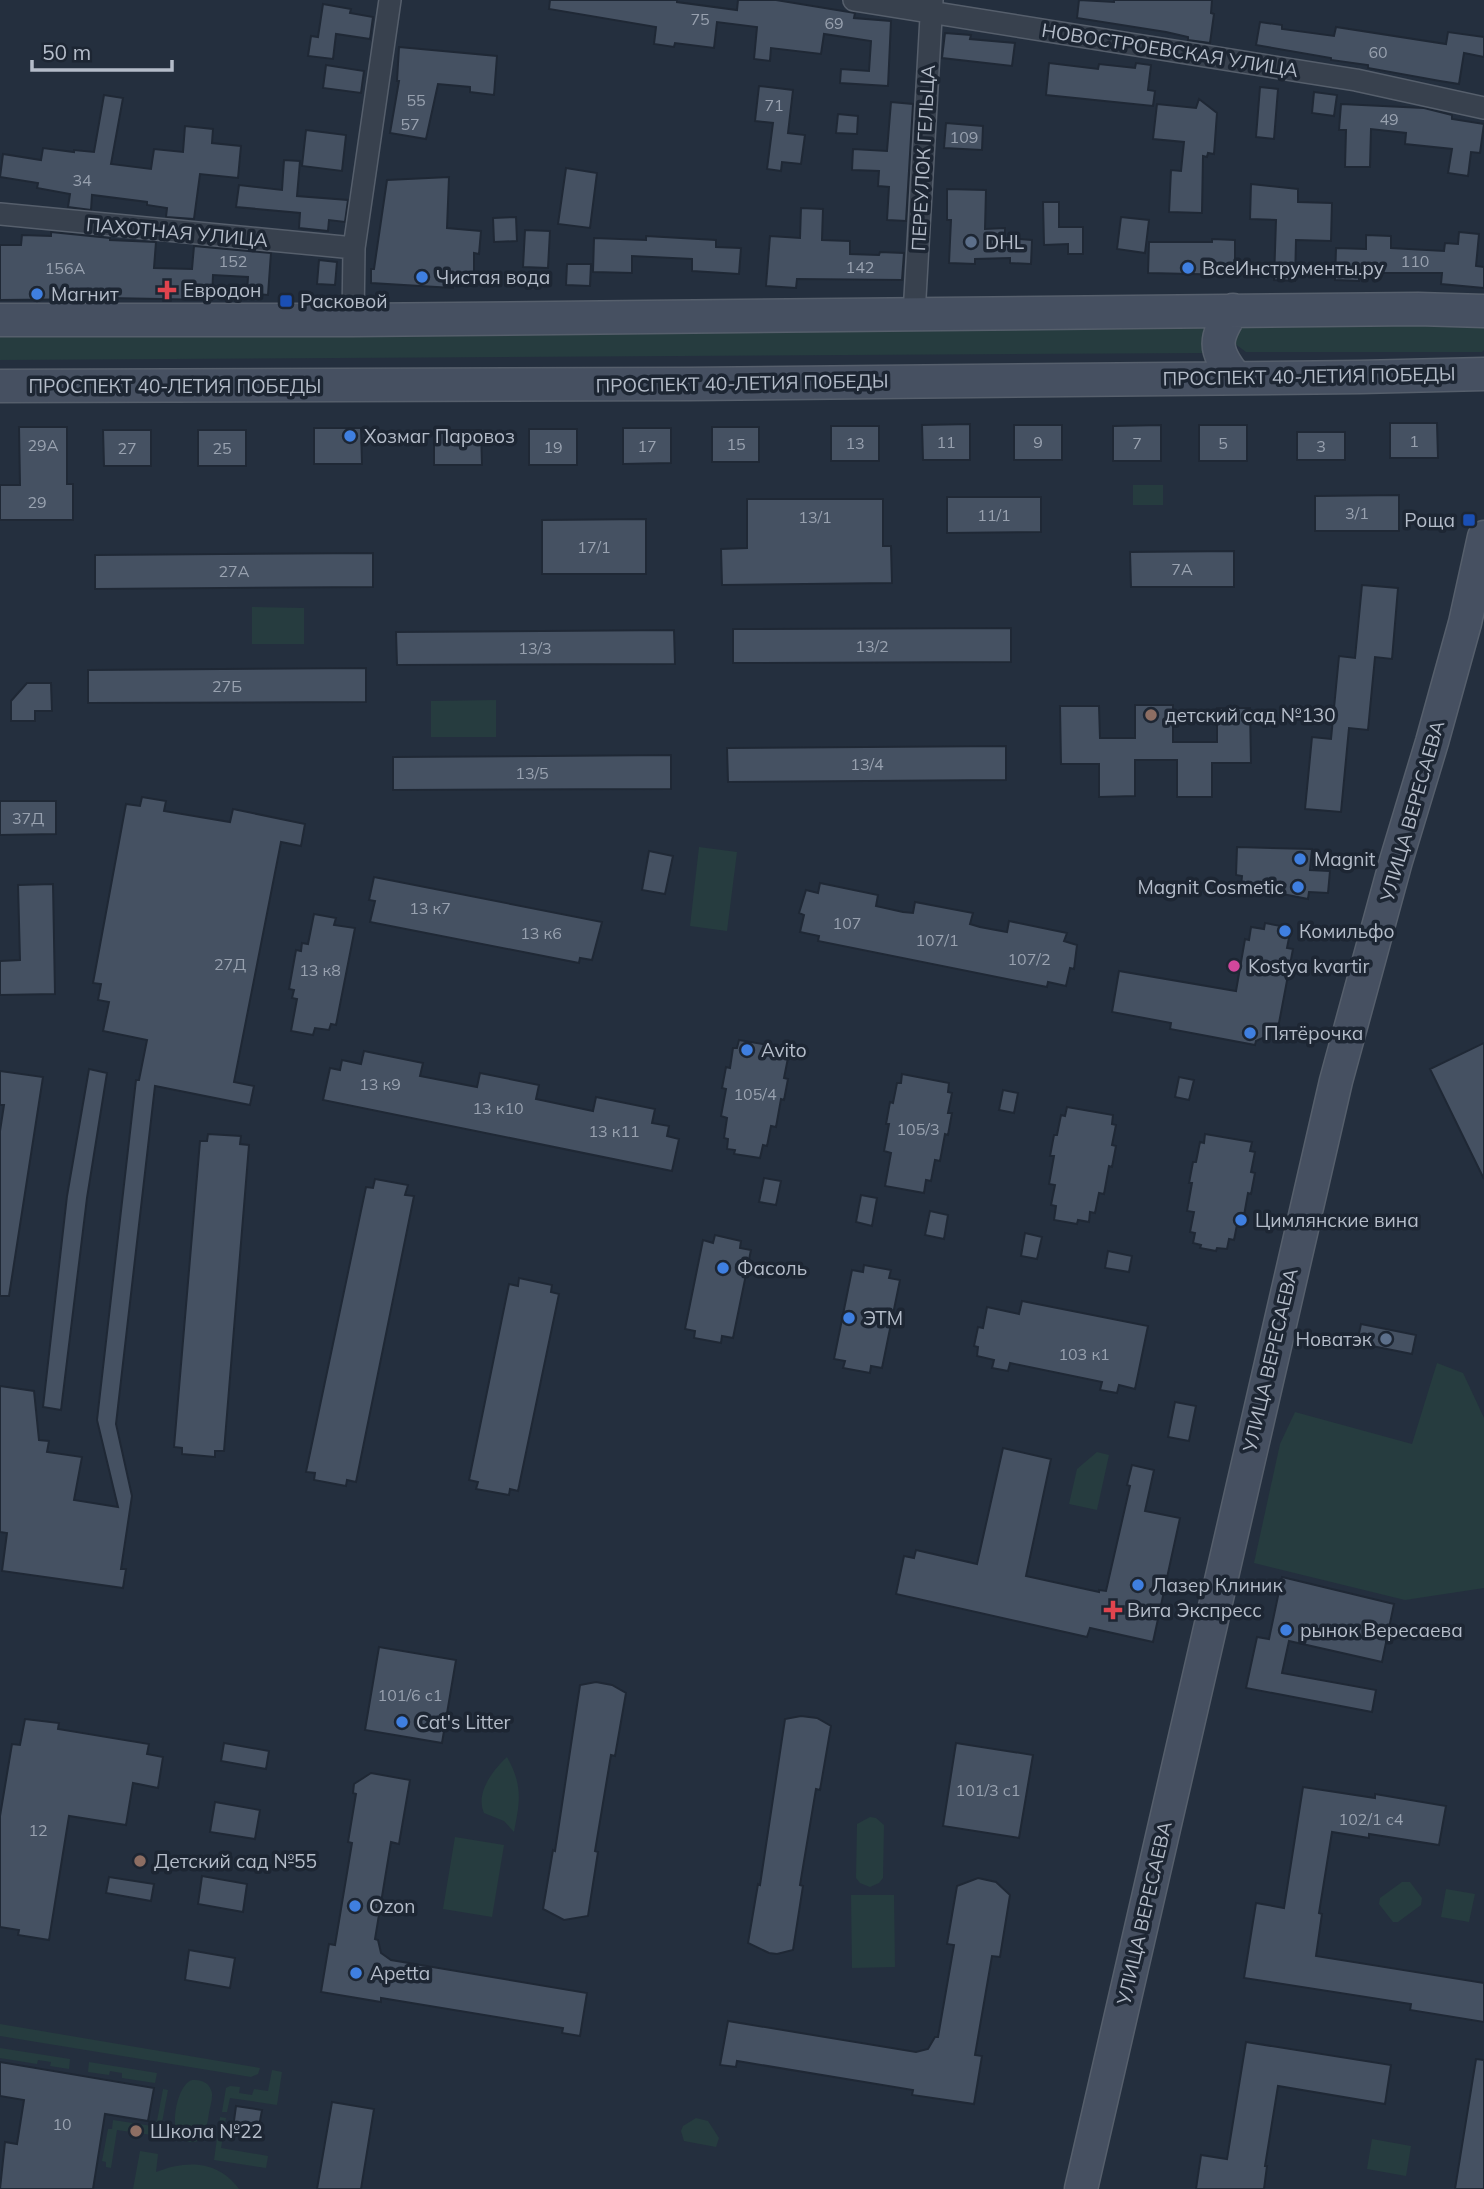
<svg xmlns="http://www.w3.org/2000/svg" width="1484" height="2189" font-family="Mulish,sans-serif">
	<rect width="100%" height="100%" fill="#242f3e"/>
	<path fill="#263c3f" d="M1206,319L1202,337L1207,353L0,360V325Z
		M1484,319V350L1482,352H1246L1234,343L1237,327Z
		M1133,485H1163V505H1133Z
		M252,607L304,608V644H252Z
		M496,700V737H431V701Z
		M699,847L737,852L727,931L690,926Z
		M1437,1363L1463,1373L1484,1418V1588L1405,1600L1254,1563L1280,1444L1295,1412L1412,1444Z
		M1097,1452L1109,1455L1097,1510L1069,1504L1077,1469Z
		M507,1757C523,1786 520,1801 514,1832L504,1821L484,1813C475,1793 493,1770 507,1757Z
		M870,1817L876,1818L884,1825L883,1878L879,1883L870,1887L860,1883L856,1878L857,1824Z
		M455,1837L504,1845L492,1917L443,1909Z
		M1402,1882H1410L1422,1898L1421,1905L1398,1922H1393L1379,1904L1380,1898Z
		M1446,1889L1475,1894L1469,1922L1441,1917Z
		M851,1895H894L895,1967L852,1968Z
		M0,2024L260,2068L258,2074L251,2077L0,2036Z
		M0,2048L70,2059L69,2069L50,2066L51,2062L38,2060L37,2064L0,2058Z
		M89,2062L157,2073L155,2083L122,2078V2073L110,2071L109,2075L88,2072Z
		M272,2070L282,2072L277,2105L230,2098L227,2112H222L226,2088L230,2086L240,2087L239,2093L252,2095L254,2089L268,2091Z
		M192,2080C200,2080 208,2081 211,2090C214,2096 210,2106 209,2113C206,2132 203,2151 179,2138C170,2125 177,2085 192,2080Z
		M163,2089L168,2090L161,2128L152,2135L117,2130L111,2168L106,2167V2162L102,2161L108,2129H112L113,2120L152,2126L153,2121H157Z
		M220,2117L226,2118L221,2148L268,2156L266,2168L214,2160Z
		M696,2118L708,2121L719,2138L716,2147L684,2141L681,2131L683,2126Z
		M1372,2139L1411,2146L1406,2176L1367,2169Z
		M140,2151L158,2154L156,2172C186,2160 218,2160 239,2189H133Z"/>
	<path fill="#455162" stroke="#1f2835" stroke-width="2" d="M550,0H677V2L737,10L738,0H776L849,12L855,13L854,18L891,21L888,86L840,83L841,69L869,71L871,41L824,34L821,54L771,48L770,61L754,59L757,27L717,22L714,48L675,43L674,47L654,44L656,27L549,9Z
		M1079,0L1114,2V0H1212L1211,13L1214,14L1210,43L1188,40V37L1166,32L1077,18Z
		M323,4L351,9L350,13L373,17L370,39L336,34L333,59L308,56L311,36L318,37Z
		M1260,22L1282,25V29L1334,36L1336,27L1446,44L1448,32L1484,37V57L1464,53L1459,84L1440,81L1368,68V65L1331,60V58L1256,45Z
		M945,33L971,35L970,39L1015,43L1012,66L942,58Z
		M399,47L497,56L494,95L470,92V87L438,84L426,139L390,133L399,81H397Z
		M1049,63L1098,69L1099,64L1135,68L1136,63L1151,65L1148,90L1155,91L1153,106L1046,95Z
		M326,65L364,71L361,93L323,88Z
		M759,86L793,90L788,133L805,135L801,164L782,162L781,171L767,169L773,123L755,121Z
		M1260,87L1278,89L1274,139L1256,137Z
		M1314,92L1337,95L1334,116L1312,113Z
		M104,95L123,98L111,164L151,169L154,149L183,152L185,126L213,129L212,143L241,146L238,178L200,174L194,219L166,217L167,208L147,205V202L92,195L91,210L68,207L70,194L37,188L38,183L0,177L3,154L41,160L43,148L74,152V150L94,152Z
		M1199,99L1217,113L1214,154L1208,153L1207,157L1203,156L1202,213L1169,212L1171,170L1181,171L1184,142L1153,139L1157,104L1196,108Z
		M891,102L913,104L906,221L887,220L889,187L878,186L879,171L852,170L853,149L887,151Z
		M1341,104L1424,108L1452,115V119L1484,124L1480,153L1471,152L1468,176L1448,173L1452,149L1405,144L1406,133L1371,129L1370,167H1345L1346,130H1339Z
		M838,114L858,116L857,134L836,133Z
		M946,123L983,126L982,150L944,148Z
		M306,130L346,135L342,171L302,166Z
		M284,160L300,161L297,196L348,200L345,222L329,220L328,231L299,228L300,213L236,207L239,185L282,190Z
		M566,168L597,173L590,228L558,224Z
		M449,177L447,228L481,231L479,254L474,253V286L453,285V288L371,283V269H374L387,180Z
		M1251,184L1298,189V202L1332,203L1331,241L1296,240L1295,281L1274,280L1276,220L1250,219Z
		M947,189L986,190L985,229L1005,228V238L1032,240L1031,264L1010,263V258L975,259V264L949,263L951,220H947Z
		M1043,202H1059V227H1083V254H1068V244L1044,245Z
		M801,208L823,209L822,240L850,241V254L879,255L880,252L904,253L902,280L797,279L796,288L766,286L770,236L800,238Z
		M516,217L517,241L494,242L493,218Z
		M1121,217L1149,220L1145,253L1117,249Z
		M525,230L550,231L548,268L523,267Z
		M51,232L110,238V240L156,242L154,268L192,269L194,246L271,253L268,295L247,293L248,277L213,275L212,300L109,298V299L0,300V245H21L22,235L51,236Z
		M1459,232L1479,234L1476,266L1484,267V288L1441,284L1442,273H1359V281L1335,280L1336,248L1366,249V235L1391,236V248L1444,251L1445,243L1458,244Z
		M646,236L716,240V247L741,248L739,274L692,271V259L632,256V273L593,272L594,238L646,240Z
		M1212,239L1235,240V275L1148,273L1149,242H1212Z
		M319,260L337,262L335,285L317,284Z
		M567,264H591L590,286L566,285Z
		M1390,423H1437L1438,458H1390Z
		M970,424V460H923L922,425Z
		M1014,425H1062V460H1014Z
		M1161,425V461H1113V426Z
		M1199,425H1247V461H1199Z
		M831,426H879V461H831Z
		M19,427H67V484H73V520H0V485H20Z
		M712,427H759V462H712Z
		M314,428H361L362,464H314Z
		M623,428H671V463L623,464Z
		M529,429H577V465H529Z
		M103,430H151V466H104Z
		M198,430H246V466H198Z
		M434,430H481L482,465H434Z
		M1297,432H1345V460H1297Z
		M1399,495V531H1315V496Z
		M947,497H1041V532L947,533Z
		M747,499H883V546H891L892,583L722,585L721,549L747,548Z
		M646,519V574H542V520Z
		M1234,551V587H1131L1130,552Z
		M373,553V587L95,589V555Z
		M1362,585L1398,588L1392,659L1375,657L1368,730L1349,728L1341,812L1305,809L1312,737L1331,739L1339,656L1355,658Z
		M1011,628V662L733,663V629Z
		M674,630L675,664L397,665L396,632Z
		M366,668V702L88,703V670Z
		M27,683H51L52,711H35V721H11V701Z
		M1135,705H1173V742H1217V708H1250L1251,763H1212V797H1177V760H1135V796L1099,797V764H1061L1060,706H1099L1100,738H1135Z
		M1006,746V780L728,782L727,748Z
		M671,755V789L393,790V757Z
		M142,797L166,801L164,811L230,822L233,809L305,824L301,846L281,842L234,1082L254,1086L250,1105L155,1086L116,1424L132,1496L121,1569H126L123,1588L2,1571L7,1533L0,1532V1386L34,1391L39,1440L49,1441L47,1452L82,1457L74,1500L118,1507L97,1420L136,1080H139L147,1040L103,1031L109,1002L98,1000L101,984L93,983L126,804L140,806Z
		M0,801H56V834L0,835Z
		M1237,847L1312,849L1310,870L1330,871L1328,893L1309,892L1308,899L1241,886L1242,876L1236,875Z
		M649,851L673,856L665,894L642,890Z
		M374,877L602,922L592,960L580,958L579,963L370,922L375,901L369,900Z
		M820,883L878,895L876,906L903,912L913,913L915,902L973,913L970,924L980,927L1007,932L1009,921L1067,933L1064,941L1077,945L1074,969L1070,968L1066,986L1048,982L1047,987L818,941L819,936L800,932L804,915L799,913L806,890L818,893Z
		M53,884L55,994L0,995V961L20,960L18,885Z
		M314,914L336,918L334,925L355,928L336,1025L331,1024L329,1030L315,1028L313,1035L291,1031L297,999L292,998L294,990L289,989L296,950L301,951L302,943L308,944Z
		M1265,923L1291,928L1287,948L1293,949L1279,1023L1267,1036L1256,1041L1255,1045L1170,1029L1171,1023L1112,1012L1119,971L1236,991L1245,939L1249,940L1251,927L1264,929Z
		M739,1040L786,1048L784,1057L788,1058L784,1078L788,1079L784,1100L781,1099L776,1127L771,1126L767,1146L763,1145L760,1158L734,1154L735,1150L727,1149L728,1139L724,1138L727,1118L721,1116L726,1089L722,1088L726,1067L730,1068L733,1048H737Z
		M1484,1043V1179L1430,1069Z
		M364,1051L423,1063L420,1076L477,1087L480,1073L539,1085L536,1099L593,1111L596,1097L655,1109L652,1123L669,1126L667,1136L679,1139L672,1171L323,1100L330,1068L340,1070L342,1060L361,1064Z
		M89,1069L107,1073L87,1198L61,1410L43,1407L67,1196Z
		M0,1071L43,1077L9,1296H0V1131L4,1105H0Z
		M902,1074L949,1083L948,1092L952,1093L948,1113H952L948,1135L945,1134L940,1161L935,1160L931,1181L926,1180L924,1193L885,1186L891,1153L884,1151L889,1124H886L890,1102L893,1103L897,1083H901Z
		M1179,1077L1194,1080L1189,1100L1175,1097Z
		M1003,1090L1018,1093L1014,1113L999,1110Z
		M1067,1107L1113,1115L1112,1124L1116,1125L1112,1145L1116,1146L1112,1167L1109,1166L1104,1194L1099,1193L1095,1213L1090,1212L1089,1222L1078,1220L1077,1224L1054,1220L1056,1206L1051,1205L1055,1185L1049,1184L1054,1156H1050L1054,1135H1057L1061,1115L1065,1116Z
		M208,1134L241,1136L240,1144L249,1145L224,1451H215V1457L182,1454V1448L174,1447L200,1141H207Z
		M1205,1134L1252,1142L1250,1151L1255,1152L1251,1172L1255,1173L1251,1194L1248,1193L1243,1221L1238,1220L1234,1240L1229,1239L1227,1249L1217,1248L1216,1251L1200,1248L1201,1245L1193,1243L1195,1233L1190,1232L1194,1212L1187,1211L1192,1183H1189L1193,1162H1196L1200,1142L1204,1143Z
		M764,1178L781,1181L776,1205L759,1202Z
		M375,1179L408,1185L405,1195L414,1196L356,1482L347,1480L346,1486L314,1480L315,1473L306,1472L366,1187L373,1188Z
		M861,1195L877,1198L872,1226L856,1222Z
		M930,1211L948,1215L944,1239L925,1235Z
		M1025,1233L1042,1237L1037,1259L1021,1256Z
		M715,1235L741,1241L740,1248L751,1250L733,1338L722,1336L721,1343L694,1338L695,1331L685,1329L703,1240L713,1243Z
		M1108,1251L1132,1256L1129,1272L1105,1268Z
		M864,1265L891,1270L889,1278L900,1280L882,1368L871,1366L870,1373L843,1368L845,1361L834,1359L852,1270L863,1272Z
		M519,1278L552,1285L551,1292L559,1294L518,1491L510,1489L509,1495L476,1489L478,1482L469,1480L509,1284L518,1286Z
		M1022,1301L1148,1326L1135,1389L1119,1385L1117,1393L1100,1390L1102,1382L1010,1363L1008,1371L992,1368L994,1360L977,1356L978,1347L974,1346L978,1327L983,1328L987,1307L1019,1314Z
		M1361,1324L1416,1335L1412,1354L1357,1343Z
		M1175,1402L1196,1406L1189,1441L1168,1437Z
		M1003,1448L1051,1459L1026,1576L1099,1592V1590L1106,1591L1130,1486L1127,1485L1132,1465L1154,1470L1145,1511L1180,1518L1153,1642L1090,1628L1087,1637L896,1594L904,1556L914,1558L916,1550L977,1564Z
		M1282,1577L1394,1604L1382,1662L1289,1641L1282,1673L1376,1690L1372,1712L1246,1688L1257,1637L1269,1639Z
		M379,1647L456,1660L442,1743L365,1730Z
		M596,1682L612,1685L626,1693L615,1756L611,1755L595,1851L598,1852L588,1916L564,1920L543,1909L553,1850L555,1851L580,1685Z
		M801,1716L817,1718L831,1726L820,1790L816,1789L800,1885L803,1886L793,1950L777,1954L769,1953L748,1943L758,1884L760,1885L785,1719Z
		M25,1719L59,1723L58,1729L149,1744L147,1754L163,1757L158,1788L133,1783L126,1825L69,1816L49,1940L18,1935L19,1930L0,1927V1816L12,1744L20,1745Z
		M224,1743L269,1751L266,1769L221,1761Z
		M956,1743L1033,1755L1019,1838L943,1826Z
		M371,1773L410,1780L399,1844L391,1842L375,1939L378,1940L381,1953L391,1960L587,1993L580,2036L562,2033L563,2028L381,1998V2002L321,1992L329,1944L335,1945L352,1843L348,1842L356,1794L353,1793L354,1784Z
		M1303,1787L1375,1798V1794L1446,1806L1439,1845L1369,1834V1838L1332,1832L1319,1913L1322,1914L1316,1956L1484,1983V2022L1410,2010L1411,2004L1244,1978L1256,1903L1284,1908Z
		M215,1802L260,1810L255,1839L210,1832Z
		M202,1876L247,1884L243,1912L198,1904Z
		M109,1877L154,1884L151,1901L106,1893Z
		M978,1878L996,1882L1010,1895L1000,1957L992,1956L975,2055L982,2056L974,2104L912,2095L913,2090L737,2061L736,2067L720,2065L728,2021L916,2052L928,2049L935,2037H938L954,1945L947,1944L957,1886Z
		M189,1950L235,1958L230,1988L185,1980Z
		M1246,2042L1391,2065L1385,2104L1278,2086L1265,2166H1267L1264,2189H1196L1201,2155L1227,2159Z
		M1476,2059L1484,2060V2189H1455Z
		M0,2062L154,2088L148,2121L105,2114L93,2189H0L5,2142L17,2144L24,2100L0,2096Z
		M332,2102L374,2109L361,2189H317Z
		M236,2106L262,2110L258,2132L233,2128Z"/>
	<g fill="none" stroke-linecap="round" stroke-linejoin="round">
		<defs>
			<path id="street" d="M854,0L1356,80L1484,108
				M0,214L354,248
				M914,315L932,0
				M353,320L354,248L390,0"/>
			<path id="secondary" d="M1233,310C1214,339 1213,349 1235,377
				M0,320H353L1418,309L1484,311
				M0,386L690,384L1360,377L1484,374
				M1081,2189L1336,1081L1396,861L1432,742L1465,623L1484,537"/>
		</defs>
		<use href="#street" stroke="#565f6c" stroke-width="24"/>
		<use href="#secondary" stroke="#565f6c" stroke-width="35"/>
		<use href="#street" stroke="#38414e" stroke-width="21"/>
		<use href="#secondary" stroke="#465061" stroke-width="32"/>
	</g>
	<g fill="#5c6f8a" stroke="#1d2633" stroke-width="2.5">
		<circle cx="971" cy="242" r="7"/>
		<circle cx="1386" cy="1339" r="7"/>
	</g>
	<g fill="#3f7fe0" stroke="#1d2633" stroke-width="2.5">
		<circle cx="1188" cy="268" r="7"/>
		<circle cx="422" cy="277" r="7"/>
		<circle cx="37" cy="294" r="7"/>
		<circle cx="350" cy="436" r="7"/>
		<circle cx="1300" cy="859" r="7"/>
		<circle cx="1298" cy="887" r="7"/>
		<circle cx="1285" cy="931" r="7"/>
		<circle cx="1250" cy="1033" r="7"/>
		<circle cx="747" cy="1050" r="7"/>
		<circle cx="1241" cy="1220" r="7"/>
		<circle cx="723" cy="1268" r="7"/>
		<circle cx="849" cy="1318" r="7"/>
		<circle cx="1138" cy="1585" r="7"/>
		<circle cx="1286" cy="1630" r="7"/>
		<circle cx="402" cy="1722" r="7"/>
		<circle cx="355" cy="1906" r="7"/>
		<circle cx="356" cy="1973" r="7"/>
	</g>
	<g fill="#e0444e" stroke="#1d2633" stroke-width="2.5">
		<path d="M163.5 279.5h7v7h7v7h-7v7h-7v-7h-7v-7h7z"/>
		<path d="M1109.5 1599.5h7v7h7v7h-7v7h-7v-7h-7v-7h7z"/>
	</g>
	<g fill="#1a4fb4" stroke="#1d2633" stroke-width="2.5">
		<rect x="279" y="294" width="14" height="14" rx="3.5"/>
		<rect x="1462" y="513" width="14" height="14" rx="3.5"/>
	</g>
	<g fill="#8d6e63" stroke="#1d2633" stroke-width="2.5">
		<circle cx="1151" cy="715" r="7"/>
		<circle cx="140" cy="1861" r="7"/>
		<circle cx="136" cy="2131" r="7"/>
	</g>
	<circle fill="#d1479c" stroke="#1d2633" stroke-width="2.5" cx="1234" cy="966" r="7"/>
	<g text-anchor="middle" stroke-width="7" stroke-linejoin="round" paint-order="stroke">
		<g font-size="16" fill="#98a1af">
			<text x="700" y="25">75</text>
			<text x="834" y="29">69</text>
			<text x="1378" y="58">60</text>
			<text x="416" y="106">55</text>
			<text x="774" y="111">71</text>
			<text x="1389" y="125">49</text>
			<text x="410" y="130">57</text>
			<text x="964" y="143">109</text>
			<text x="82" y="186">34</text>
			<text x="233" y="267">152</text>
			<text x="1415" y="267">110</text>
			<text x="860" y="273">142</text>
			<text x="65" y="274">156А</text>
			<text x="1414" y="447">1</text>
			<text x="946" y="448">11</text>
			<text x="1038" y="448">9</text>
			<text x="855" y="449">13</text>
			<text x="1137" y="449">7</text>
			<text x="1223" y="449">5</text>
			<text x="736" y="450">15</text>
			<text x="43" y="451">29А</text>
			<text x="647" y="452">17</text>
			<text x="1321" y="452">3</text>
			<text x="553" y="453">19</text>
			<text x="127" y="454">27</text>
			<text x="222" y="454">25</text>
			<text x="37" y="508">29</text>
			<text x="1357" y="519">3/1</text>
			<text x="994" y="521">11/1</text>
			<text x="815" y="523">13/1</text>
			<text x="594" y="553">17/1</text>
			<text x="1182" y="575">7А</text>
			<text x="234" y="577">27А</text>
			<text x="872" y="652">13/2</text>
			<text x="535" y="654">13/3</text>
			<text x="227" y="692">27Б</text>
			<text x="867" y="770">13/4</text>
			<text x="532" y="779">13/5</text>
			<text x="28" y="824">37Д</text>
			<text x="430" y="914">13 к7</text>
			<text x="847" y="929">107</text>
			<text x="541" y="939">13 к6</text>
			<text x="937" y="946">107/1</text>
			<text x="1029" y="965">107/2</text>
			<text x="230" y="970">27Д</text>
			<text x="320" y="976">13 к8</text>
			<text x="380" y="1090">13 к9</text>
			<text x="755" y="1100">105/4</text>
			<text x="498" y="1114">13 к10</text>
			<text x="918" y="1135">105/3</text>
			<text x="614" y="1137">13 к11</text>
			<text x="1084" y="1360">103 к1</text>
			<text x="410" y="1701">101/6 с1</text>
			<text x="988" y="1796">101/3 с1</text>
			<text x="1371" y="1825">102/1 с4</text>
			<text x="38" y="1836">12</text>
			<text x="62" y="2130">10</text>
		</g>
		<g font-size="19" fill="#b4bcc9" stroke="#1d2633">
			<text transform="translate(1170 50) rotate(9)" y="7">НОВОСТРОЕВСКАЯ УЛИЦА</text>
			<text transform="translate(923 158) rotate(-87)" y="7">ПЕРЕУЛОК ГЕЛЬЦА</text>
			<text transform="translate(177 232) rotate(5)" y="7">ПАХОТНАЯ УЛИЦА</text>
			<text transform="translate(1309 376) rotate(-1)" y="7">ПРОСПЕКТ 40-ЛЕТИЯ ПОБЕДЫ</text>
			<text transform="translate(742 383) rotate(-1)" y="7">ПРОСПЕКТ 40-ЛЕТИЯ ПОБЕДЫ</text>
			<text x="175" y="393">ПРОСПЕКТ 40-ЛЕТИЯ ПОБЕДЫ</text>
			<text transform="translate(1412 811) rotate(-74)" y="7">УЛИЦА ВЕРЕСАЕВА</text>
			<text transform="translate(1270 1360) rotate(-77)" y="7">УЛИЦА ВЕРЕСАЕВА</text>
			<text transform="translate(1144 1913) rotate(-77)" y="7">УЛИЦА ВЕРЕСАЕВА</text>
		</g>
		<g font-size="19" fill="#b4bcc9" stroke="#1d2633" text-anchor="start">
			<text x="985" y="249">DHL</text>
			<text x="1202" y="275">ВсеИнструменты.ру</text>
			<text x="436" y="284">Чистая вода</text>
			<text x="183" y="297">Евродон</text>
			<text x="51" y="301">Магнит</text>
			<text x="300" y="308">Расковой</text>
			<text x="364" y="443">Хозмаг Паровоз</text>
			<text x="1455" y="527" text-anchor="end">Роща</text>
			<text x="1165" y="722">детский сад №130</text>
			<text x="1314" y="866">Magnit</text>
			<text x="1284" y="894" text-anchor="end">Magnit Cosmetic</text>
			<text x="1299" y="938">Комильфо</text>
			<text x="1248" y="973">Kostya kvartir</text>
			<text x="1264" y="1040">Пятёрочка</text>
			<text x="761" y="1057">Avito</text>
			<text x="1255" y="1227">Цимлянские вина</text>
			<text x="737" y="1275">Фасоль</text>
			<text x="863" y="1325">ЭТМ</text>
			<text x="1372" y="1346" text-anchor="end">Новатэк</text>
			<text x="1152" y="1592">Лазер Клиник</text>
			<text x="1127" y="1617">Вита Экспресс</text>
			<text x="1300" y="1637">рынок Вересаева</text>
			<text x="416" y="1729">Cat's Litter</text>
			<text x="154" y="1868">Детский сад №55</text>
			<text x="369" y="1913">Ozon</text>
			<text x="370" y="1980">Apetta</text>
			<text x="150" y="2138">Школа №22</text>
		</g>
	</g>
	<path d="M32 60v10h140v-10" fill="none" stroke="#b4bcc9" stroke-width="3.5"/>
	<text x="42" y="60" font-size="21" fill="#b4bcc9" stroke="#1d2633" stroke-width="5" paint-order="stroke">50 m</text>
</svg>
